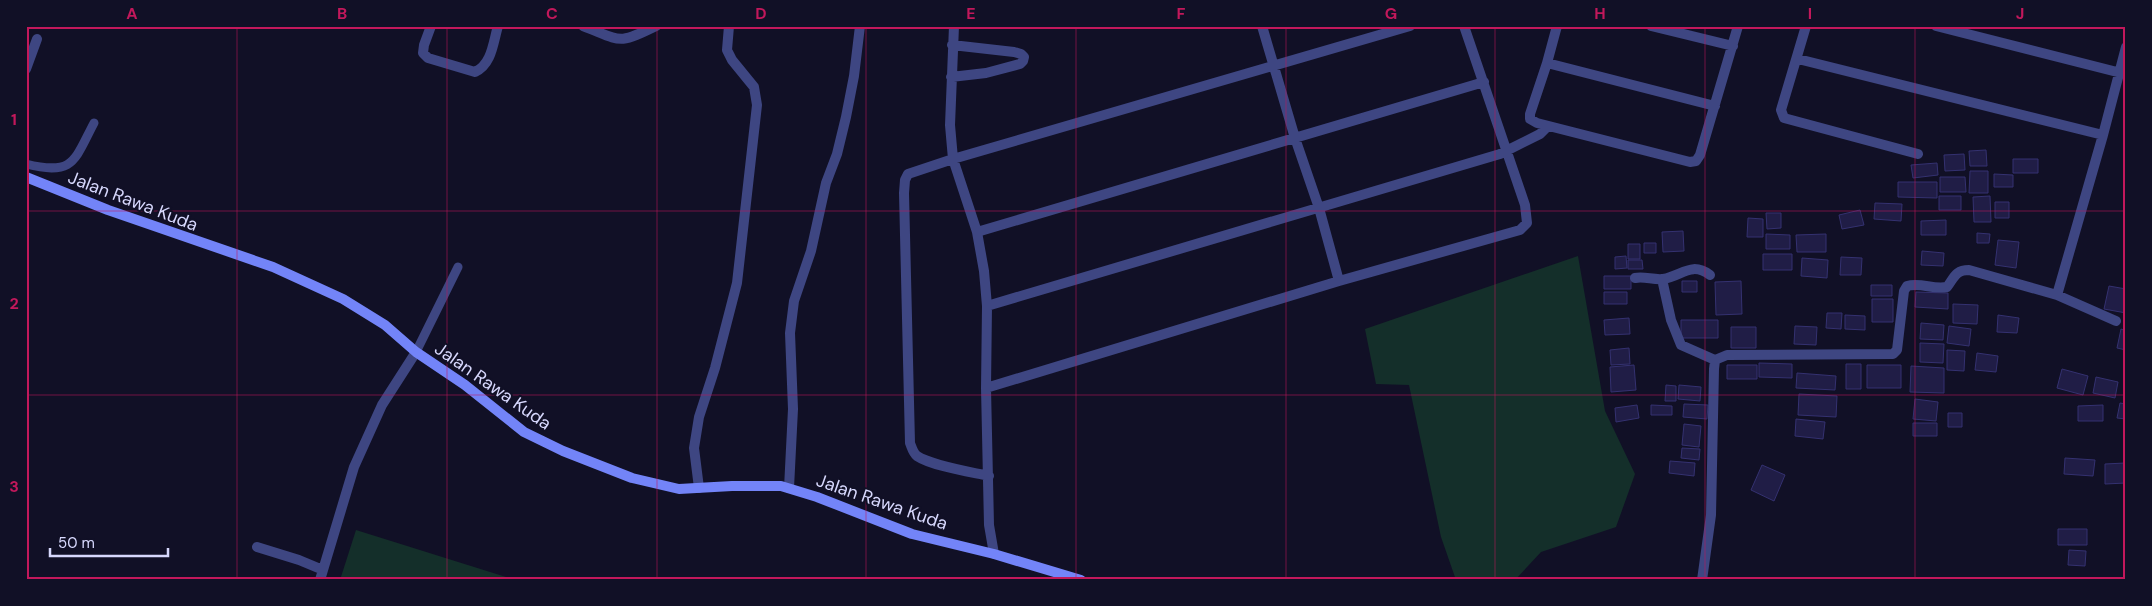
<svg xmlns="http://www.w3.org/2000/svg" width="2152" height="606" font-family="'DM Sans',sans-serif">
	<rect width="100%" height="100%" fill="#111026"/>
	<path fill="#142f2a" d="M1578,256L1605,411L1635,474L1616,527L1541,552L1515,580H1456L1441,537L1409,385L1376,384L1365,329Z
		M356,530L516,580H340Z"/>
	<path fill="#201d46" stroke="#343170" d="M1986,150L1987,166H1970L1969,151Z
		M1964,154L1965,170L1945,171L1944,155Z
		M2013,159H2038V173H2013Z
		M1937,163L1938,175L1913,178L1911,165Z
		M1970,171H1988V193H1969Z
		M1994,174L2013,175V187H1994Z
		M1940,177H1965L1966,192H1940Z
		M1898,182H1937V198L1898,197Z
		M1939,196H1961V210H1939Z
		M1990,196L1991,222H1974L1973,197Z
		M1995,202H2009V218H1995Z
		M1875,203L1902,204L1901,221L1874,219Z
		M1860,210L1864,225L1842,229L1839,215Z
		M1766,213H1781V228L1767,229Z
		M1748,218L1763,219V237H1747Z
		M1946,220V235H1921V221Z
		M1683,231L1684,251L1663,252L1662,232Z
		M1977,233L1990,234L1989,243H1977Z
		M1766,234L1790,235V249H1766Z
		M1826,234V252H1797L1796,235Z
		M1998,240L2019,242L2016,268L1995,265Z
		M1644,243H1656V253H1644Z
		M1628,244H1640V259H1628Z
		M1922,251L1944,253L1943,266L1921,265Z
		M1763,254H1792V270H1763Z
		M1626,256L1627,268L1615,269V257Z
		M1841,257L1862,258L1861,275H1840Z
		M1802,258L1828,260L1827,278L1801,276Z
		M1628,260H1642L1643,269H1628Z
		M1604,276H1631V289H1604Z
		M1682,281H1697V292H1682Z
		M1741,281L1742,314L1716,315L1715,282Z
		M1871,285H1892V296H1871Z
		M2109,286L2126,289V313L2104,309Z
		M1604,292H1627V304H1604Z
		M1916,292L1948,293V309L1915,307Z
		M1872,299H1893V322H1872Z
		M1953,304L1978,305L1977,324L1953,323Z
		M1827,313H1842L1841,329L1826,328Z
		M1845,315L1865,316V330L1845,329Z
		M1998,315L2019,318L2017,333L1997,332Z
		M1629,318L1630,334L1605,335L1604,320Z
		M1681,320H1718V338H1681Z
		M1921,323L1944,325L1943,340L1920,339Z
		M1795,326L1817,327L1816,345L1794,344Z
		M1949,326L1971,329L1969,346L1947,343Z
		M1731,327H1756V348H1731Z
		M2121,329L2126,331V350L2117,348Z
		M1920,343L1944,344L1943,363L1920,362Z
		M1629,348L1630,364L1611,365L1610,350Z
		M1947,350L1965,351L1964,371L1947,370Z
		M1977,353L1998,356L1996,372L1975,370Z
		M1759,363L1792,364V378L1759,377Z
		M1846,364H1861V389H1846Z
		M1634,365L1636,390L1611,392L1610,367Z
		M1727,365H1757V379H1727Z
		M1867,365H1901V388H1867Z
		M1911,366L1944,368V393L1910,392Z
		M2062,369L2088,376L2083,395L2057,388Z
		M1797,373L1836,376L1835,390L1796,388Z
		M2096,377L2118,382L2115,398L2093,393Z
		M1666,385L1676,386V401H1665Z
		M1679,385L1701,387L1700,401L1678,399Z
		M1799,394L1837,396L1836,417L1798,415Z
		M1915,399L1938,402L1936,421L1913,419Z
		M2120,403L2126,404V419L2117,418Z
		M1684,404L1708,405L1707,419L1683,417Z
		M1637,405L1639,418L1616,422L1615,408Z
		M1651,405L1672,406V415H1651Z
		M2103,405V421H2078V406Z
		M1948,413H1962V427H1948Z
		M1796,419L1825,422L1823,439L1795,436Z
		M1913,423H1937V436H1913Z
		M1684,424L1701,426L1699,447L1682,445Z
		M1682,448L1700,449L1699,460L1681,458Z
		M2065,458L2095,460L2093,476L2064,474Z
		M1670,461L1695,463L1694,476L1669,473Z
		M2125,463L2126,483L2105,484V464Z
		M1762,465L1785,475L1774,501L1751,490Z
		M2058,529H2087V545H2058Z
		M2069,550L2086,551L2085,566L2068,565Z"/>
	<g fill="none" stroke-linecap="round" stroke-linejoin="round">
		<path stroke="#3e4682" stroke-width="9" d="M26,164C74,176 74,161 94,123
			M416,352L458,267"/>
		<path stroke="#3e4682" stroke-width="10" d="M431,26L424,45L423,53L428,58L475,72C492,64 493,43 498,26
			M583,26C622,41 617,45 656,26
			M954,26L950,125L953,159L977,232L984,271L987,306L986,388L989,525L994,554
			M1262,26L1295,138L1319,208L1339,281
			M1557,26L1547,63L1530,114V119L1537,123L1690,162L1696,161L1700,155L1738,26
			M1651,26L1733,46
			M1806,26L1781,110L1784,118L1918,154
			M1936,26L2125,74
			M1798,59L2103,135
			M1547,63L1715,106
			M26,69L37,39
			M951,77L986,73L1020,64L1023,61L1024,57L1021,54L1014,52L952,45
			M977,232L1484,82
			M1635,278C1644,276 1653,280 1663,279C1682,276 1691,261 1710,275
			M1662,279L1671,320L1681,345L1715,360
			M2057,295L2103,135L2126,47
			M987,306L1500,154L1540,134L1548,126
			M986,388L1339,281L1520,230L1527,223L1525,205L1464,26
			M989,476C971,472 932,466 917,456C913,453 912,448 910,443L904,193L905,180L908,174L953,159L1410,26
			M699,488L694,448L699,417L715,368L737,283L757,105L754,87L732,60L727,50L729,26
			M789,488L793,409L790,333L794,301L811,251L826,183L837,154L846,117L854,76L860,26
			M257,547L299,560L323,570
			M320,580L354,467L382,405L416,352
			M1702,580L1711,515L1714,369L1715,360L1727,355L1893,354L1897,350L1904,291L1907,286C1921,282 1933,290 1947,287C1954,278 1955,270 1969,270L2057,295L2116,321"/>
		<path stroke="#7384f8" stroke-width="10" d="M26,177L108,210L273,267L343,299L385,325L416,352L465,385L524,432L563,451L632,478L679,489L732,486H781L817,497L912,534L994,554L1081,580"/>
	</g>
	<path fill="none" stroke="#c2185b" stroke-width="1" stroke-opacity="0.55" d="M237,26V580M447,26V580M657,26V580M866,26V580M1076,26V580M1286,26V580M1495,26V580M1705,26V580M1915,26V580M26,211H2126M26,395H2126"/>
	<g text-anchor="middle" stroke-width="4" stroke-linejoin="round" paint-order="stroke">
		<g font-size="18" fill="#d7d8fd" stroke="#111026">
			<text transform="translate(133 201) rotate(21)" y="6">Jalan Rawa Kuda</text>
			<text transform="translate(493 386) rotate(35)" y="6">Jalan Rawa Kuda</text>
			<text transform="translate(882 502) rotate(19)" y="6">Jalan Rawa Kuda</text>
		</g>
	</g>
	<rect width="2152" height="606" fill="none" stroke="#111026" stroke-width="55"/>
	<path d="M50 548v8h118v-8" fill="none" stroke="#d7d8fd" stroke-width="2.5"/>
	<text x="58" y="548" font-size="15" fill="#d7d8fd" stroke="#111026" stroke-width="4" paint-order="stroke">50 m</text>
	<rect x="28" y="28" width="2096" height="550" fill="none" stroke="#c2185b" stroke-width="2"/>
	<g font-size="16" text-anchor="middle" font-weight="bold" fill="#c2185b">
		<text x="132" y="19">A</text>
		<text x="342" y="19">B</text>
		<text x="552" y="19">C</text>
		<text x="761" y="19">D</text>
		<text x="971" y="19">E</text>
		<text x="1181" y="19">F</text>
		<text x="1391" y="19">G</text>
		<text x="1600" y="19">H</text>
		<text x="1810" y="19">I</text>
		<text x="2020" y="19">J</text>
		<text x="14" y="125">1</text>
		<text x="14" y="309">2</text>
		<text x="14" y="492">3</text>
	</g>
</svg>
